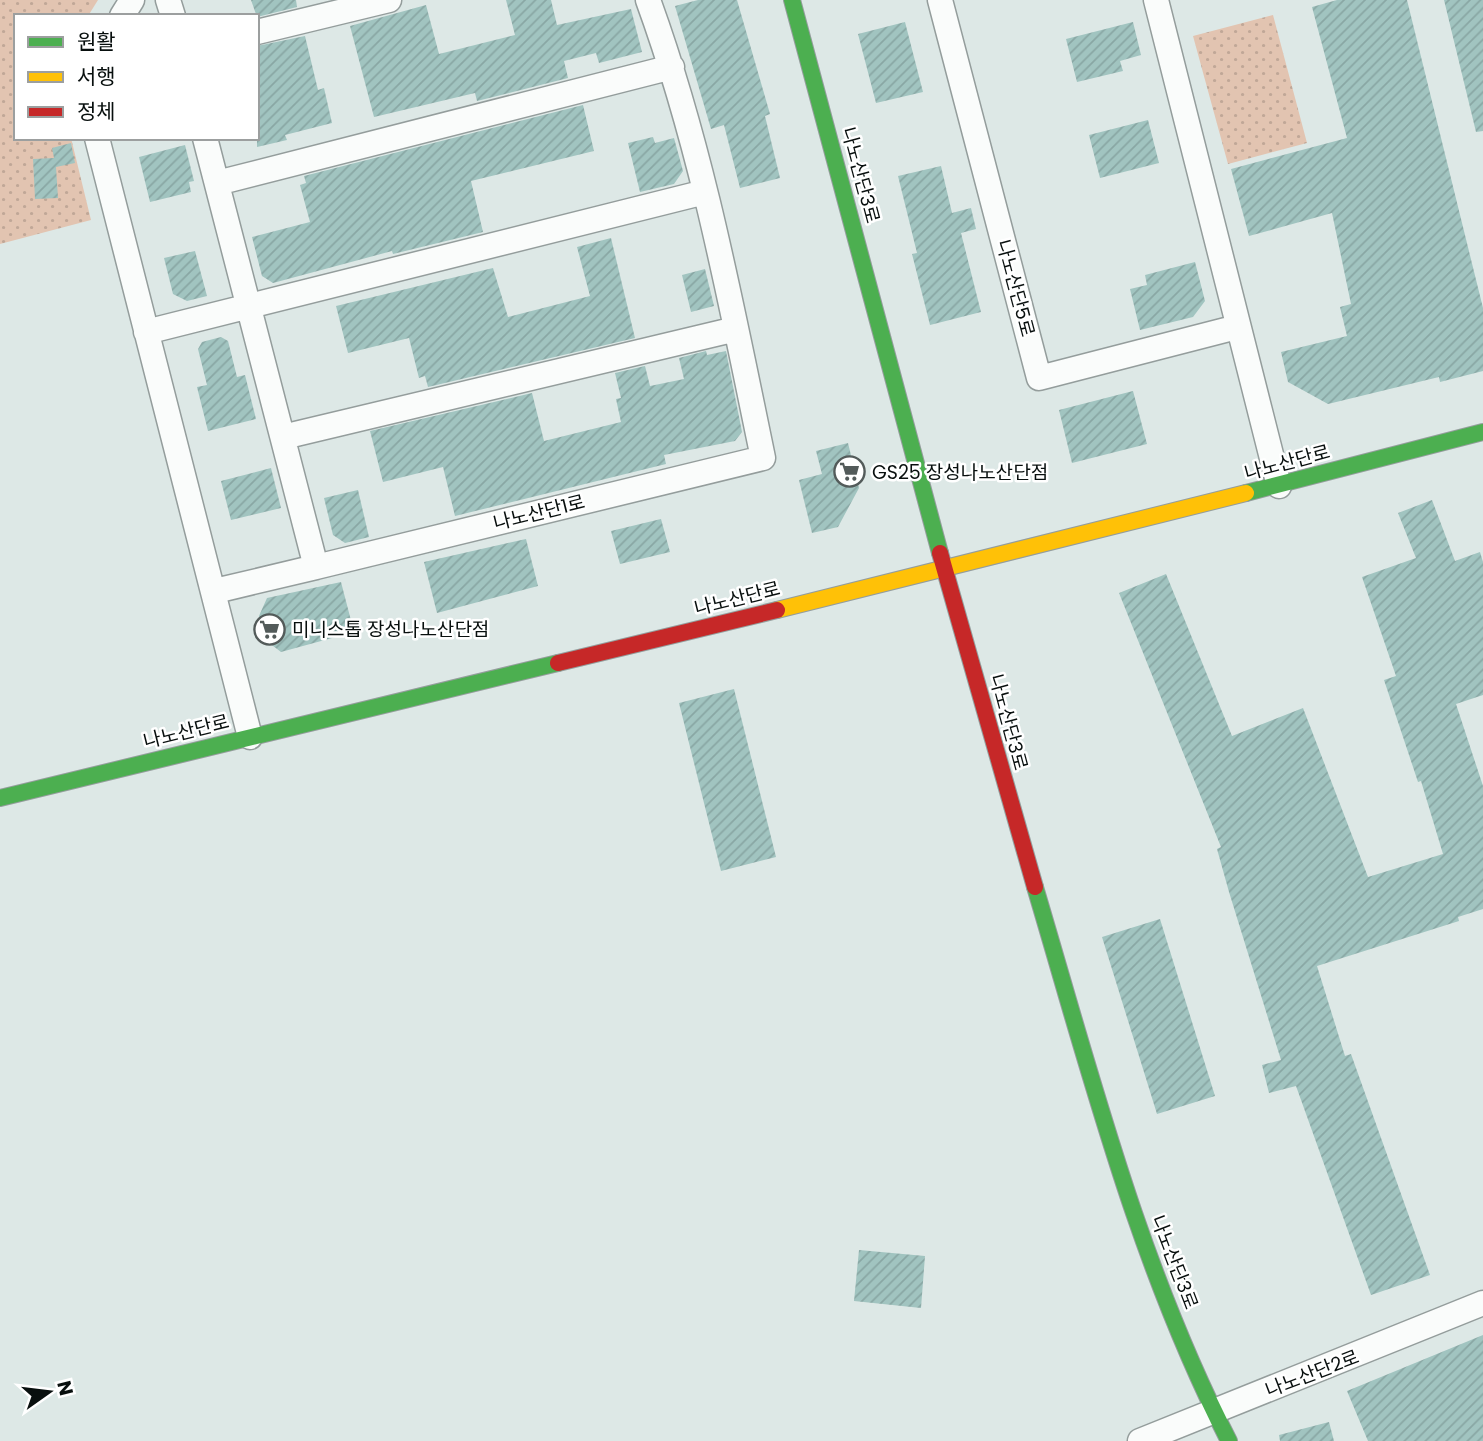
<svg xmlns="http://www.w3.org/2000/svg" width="1483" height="1441" font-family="Poppins,'Noto Sans KR',sans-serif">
	<defs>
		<pattern id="park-dots" width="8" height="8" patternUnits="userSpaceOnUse" patternTransform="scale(1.75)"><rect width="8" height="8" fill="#e2c4b1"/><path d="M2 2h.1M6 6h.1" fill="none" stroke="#c0a797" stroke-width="1.8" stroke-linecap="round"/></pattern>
		<pattern id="building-hatch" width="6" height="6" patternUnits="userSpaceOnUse" patternTransform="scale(1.75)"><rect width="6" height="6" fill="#a1c4c0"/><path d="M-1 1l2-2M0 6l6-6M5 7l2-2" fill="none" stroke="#89a7a4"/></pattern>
	</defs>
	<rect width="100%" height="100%" fill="#dde8e6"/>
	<path fill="url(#park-dots)" d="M0,0H98L88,16H16V138H71L91,220L0,244Z
		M1273,15L1307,143L1228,164L1193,36Z"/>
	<path fill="url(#building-hatch)" d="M251,0H296L297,7L257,17Z
		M506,0H551L557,25L631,9L642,52L599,63L596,53L564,61L568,78L477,101L475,93L374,117L350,26L426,5L439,54L515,35Z
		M698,0H737L770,114L765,116L780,178L740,188L724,125L711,129L675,6Z
		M1337,0H1407L1483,308V371L1440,382L1439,377L1328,404L1288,382L1281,352L1347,336L1340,307L1351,304L1332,213L1249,236L1231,169L1347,138L1312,7Z
		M1444,0H1483V131L1476,132Z
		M905,22L923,92L876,103L858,34Z
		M1133,22L1141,55L1120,61L1123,71L1077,82L1066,39Z
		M305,36L318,90L324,88L332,123L285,135L287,140L257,147V46Z
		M583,105L594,151L471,181L483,232L393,254L392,251L273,283L262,276L252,237L310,222L300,185L306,183L304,176Z
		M1148,120L1159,163L1100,178L1089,135Z
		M653,137L655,143L674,138L683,171L674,184L640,192L628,143Z
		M71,143L75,163L56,167L58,198L35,199L33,159L54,158L52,148Z
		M185,145L194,181L189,182L191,192L150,202L139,157Z
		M941,166L952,213L971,208L976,229L961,233L981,312L930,325L912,254L917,253L898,176Z
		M611,238L635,338L428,387L425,376L419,378L409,338L348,353L336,306L493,268L508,317L590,296L577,247Z
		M195,251L207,296L187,301L173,294L164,258Z
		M1195,262L1205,301L1193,317L1140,330L1130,289L1147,285L1145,275Z
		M705,269L714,306L691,312L682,275Z
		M221,337L228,341L237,377L245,375L256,419L208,431L197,387L207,385L198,349L202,342Z
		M706,351L707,355L726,351L742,432L735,441L664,455L666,464L455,516L443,467L383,482L370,431L532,393L544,441L621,422L616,399L621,398L615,373L645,366L650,386L684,379L679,358Z
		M1133,391L1147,444L1072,463L1059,410Z
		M848,443L859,488L838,527L812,533L799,480L822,474L816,451Z
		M271,468L281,508L231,520L221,481Z
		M358,490L369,537L345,543L333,535L324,498Z
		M1432,500L1455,561L1480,552L1483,562V695L1456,704L1483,786V909L1458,917L1459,921L1317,966L1345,1056L1351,1054L1430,1275L1371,1295L1296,1086L1269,1093L1262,1065L1281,1060L1229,892L1217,849L1221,847L1119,593L1166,574L1232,736L1303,708L1368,877L1443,854L1421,781L1418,782L1384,680L1396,676L1362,577L1416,558L1398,513Z
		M661,519L670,552L620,564L611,531Z
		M526,539L538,586L437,613L424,562Z
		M341,582L354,632L281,652L264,639L259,616L267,598Z
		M734,689L776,857L721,871L679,703Z
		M1160,919L1215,1096L1157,1114L1102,937Z
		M859,1250L925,1256L921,1308L854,1301Z
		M1483,1335V1441H1368L1347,1391Z
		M1329,1422L1334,1441H1280L1279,1435Z"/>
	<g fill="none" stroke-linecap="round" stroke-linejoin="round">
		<defs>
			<path id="street" d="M168,0L173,16
				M940,0L1039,378L1237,327
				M1156,0L1279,486
				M122,16L132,0
				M257,32L389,0
				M97,138L250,737
				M205,138L316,567L763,458C731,304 702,148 648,0
				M217,183L672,67
				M146,332L705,192
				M283,437L736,329
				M215,591L316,567
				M1140,1441L1483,1303"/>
			<path id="fast" d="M792,0L940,553
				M1246,493L1483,432
				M0,798L558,663
				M1035,887C1091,1075 1139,1266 1229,1441"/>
			<path id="slow" d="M777,610L1246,493"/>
			<path id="jam" d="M940,553L1035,887
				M558,663L777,610"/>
		</defs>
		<use href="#street" stroke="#949d9c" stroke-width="27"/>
		<use href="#fast" stroke="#949d9c" stroke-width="18"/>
		<use href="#slow" stroke="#949d9c" stroke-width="18"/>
		<use href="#jam" stroke="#949d9c" stroke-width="18"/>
		<use href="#street" stroke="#fafcfb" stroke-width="24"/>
		<use href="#fast" stroke="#4caf50" stroke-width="16"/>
		<use href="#slow" stroke="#ffc107" stroke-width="16"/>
		<use href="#jam" stroke="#c62828" stroke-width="16"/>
	</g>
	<defs>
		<symbol id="supermarket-ring" viewBox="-11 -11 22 22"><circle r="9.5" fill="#fff" stroke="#535b5a" stroke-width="1.5"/><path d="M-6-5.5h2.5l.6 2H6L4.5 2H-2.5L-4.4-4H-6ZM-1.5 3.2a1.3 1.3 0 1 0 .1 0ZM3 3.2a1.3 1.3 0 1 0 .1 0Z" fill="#535b5a"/></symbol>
	</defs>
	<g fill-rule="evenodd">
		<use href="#supermarket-ring" x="832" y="454" width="35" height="35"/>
		<use href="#supermarket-ring" x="252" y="612" width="35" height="35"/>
	</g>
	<g text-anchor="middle" stroke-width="5" stroke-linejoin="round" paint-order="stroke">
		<g font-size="19" fill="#080f0e" stroke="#fff">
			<text transform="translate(861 175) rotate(75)" y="7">나노산단3로</text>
			<text transform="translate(1016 288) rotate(75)" y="7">나노산단5로</text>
			<text transform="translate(1287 462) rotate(-15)" y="7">나노산단로</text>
			<text transform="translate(539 512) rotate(-14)" y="7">나노산단1로</text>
			<text transform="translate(737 598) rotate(-14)" y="7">나노산단로</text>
			<text transform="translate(1009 722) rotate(75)" y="7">나노산단3로</text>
			<text transform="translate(186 731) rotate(-14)" y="7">나노산단로</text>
			<text transform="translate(1175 1262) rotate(69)" y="7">나노산단3로</text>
			<text transform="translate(1312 1373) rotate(-21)" y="7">나노산단2로</text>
		</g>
		<g font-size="19" fill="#080f0e" stroke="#fff" text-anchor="start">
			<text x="872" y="479">GS25 장성나노산단점</text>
			<text x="292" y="636">미니스톱 장성나노산단점</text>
		</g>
	</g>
	<rect x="14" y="14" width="245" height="126" fill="#ffffff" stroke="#9c9f9f" stroke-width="2"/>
	<rect x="28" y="37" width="35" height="10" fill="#4caf50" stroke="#9c9f9f" stroke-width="2"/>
	<text x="77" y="49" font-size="21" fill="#080f0e">원활</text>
	<rect x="28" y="72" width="35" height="10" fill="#ffc107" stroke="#9c9f9f" stroke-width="2"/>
	<text x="77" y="84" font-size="21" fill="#080f0e">서행</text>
	<rect x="28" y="107" width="35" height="10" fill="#c62828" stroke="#9c9f9f" stroke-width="2"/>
	<text x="77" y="119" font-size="21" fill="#080f0e">정체</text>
	<g transform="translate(49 1392) rotate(76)" stroke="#ffffff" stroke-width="5" paint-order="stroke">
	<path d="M0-5L12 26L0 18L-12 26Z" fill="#080f0e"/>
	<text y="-10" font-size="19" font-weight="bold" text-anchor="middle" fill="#080f0e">N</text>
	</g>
</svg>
